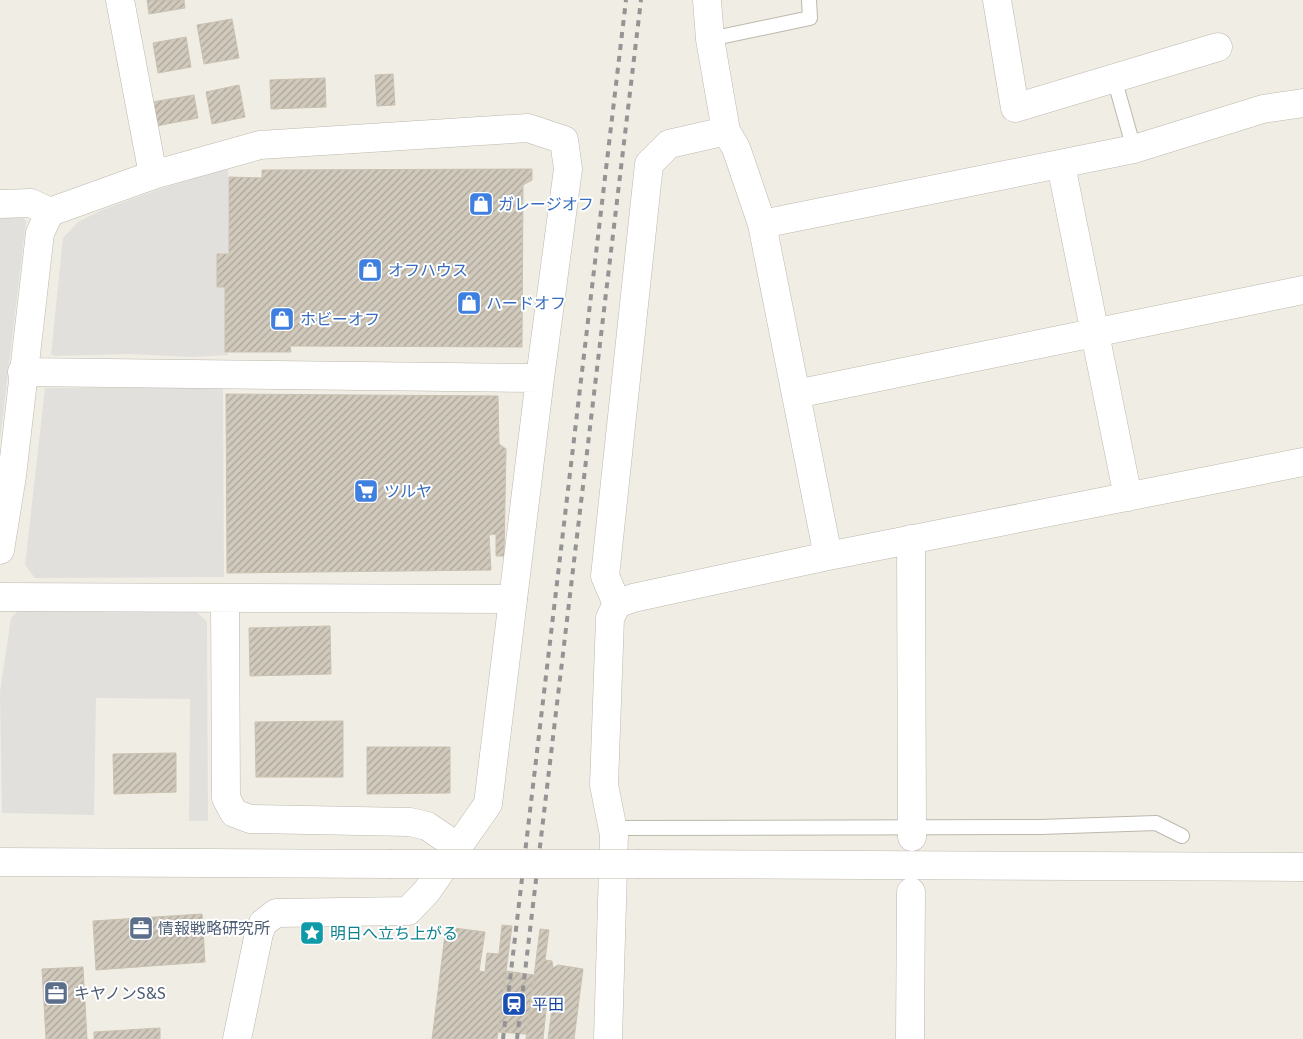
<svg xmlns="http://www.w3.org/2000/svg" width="1303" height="1039" font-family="'Fira Sans','Noto Sans JP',sans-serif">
	<defs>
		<pattern id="building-hatch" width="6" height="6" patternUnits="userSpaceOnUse" patternTransform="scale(1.25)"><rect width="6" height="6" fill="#d0c9bc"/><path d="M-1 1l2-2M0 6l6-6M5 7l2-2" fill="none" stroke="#aaa49a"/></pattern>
	</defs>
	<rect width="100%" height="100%" fill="#f0ede5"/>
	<path fill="#e1e0dd" d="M228,168L229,254H217V287H225V351L229,355L194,357L130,354L55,356L51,354L63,238L78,222L102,210L157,190Z
		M0,212H16L26,221L0,440Z
		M205,387L223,388L224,577L35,578L25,565L45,388Z
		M19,610L196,611L207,622L208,821H189L190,699L96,698L94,815L2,813L0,692L11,618Z"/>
	<path fill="url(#building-hatch)" stroke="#cac1b0" d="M147,0H184L185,8L149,14Z
		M232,19L239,58L204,64L197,25Z
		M186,37L191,67L158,73L153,43Z
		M393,74L395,105L377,106L375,75Z
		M325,78L326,107L271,109L270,80Z
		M239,85L245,117L212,124L206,92Z
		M194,95L198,118L156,126L152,102Z
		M532,169V180L523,185L522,347L290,346L291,352H225V287H217V254H229V177L262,178V170Z
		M226,394L498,396L499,444L506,449L504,556H496V534L489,535L491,570L227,573Z
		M330,626L331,674L250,676L249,628Z
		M343,721V777H256L255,722Z
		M367,747H450V793L367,794Z
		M176,753V792L114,794L113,754Z
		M202,914L205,962L96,970L93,921Z
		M502,925L512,926L497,1039H432L446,927L485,932L479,971L485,972L487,953L499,954Z
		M540,929L549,930L545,960L552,961L553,968L558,965L583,969L574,1039H548L553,1001H547L543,1039H526Z
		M83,967L87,1039H46L42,969Z
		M506,971L534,975L526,1034L498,1032Z
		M160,1028V1039H94V1032Z"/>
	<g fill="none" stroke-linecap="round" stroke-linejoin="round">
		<defs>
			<path id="service" d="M710,39L810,18L809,0
				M1114,78L1134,149
				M612,828L1040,827L1156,823L1182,836"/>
			<path id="minor" d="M120,0L153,175
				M707,0L710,39L726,131L736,148L762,224L828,556
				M997,0L1015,108L1218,47
				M1061,165L1128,497
				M0,204L31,203L50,212
				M762,224L1134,149L1263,109L1303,103
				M796,394L1303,290
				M911,539L912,837
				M0,597L513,599
				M225,599L226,798L234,813L250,819L410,822L427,826L458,847
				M617,604L605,576L649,164L669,144L726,131
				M608,1039L614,835L604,785L610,618L617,604L633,598L828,556L1303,462
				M910,1039L911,892"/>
			<path id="tertiary" d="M22,372L540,378
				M0,550L12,476L40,233L50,212L153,175L260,145L528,128L564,140L568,169L540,378L488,804L427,891L408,911L276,913L263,923L259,933L237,1039
				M0,862L388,864
				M639,864L1303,867"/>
		</defs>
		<use href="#service" stroke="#bdb8ac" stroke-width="16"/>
		<use href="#minor" stroke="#bdb8ac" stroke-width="29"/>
		<use href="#tertiary" stroke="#bdb8ac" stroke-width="29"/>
		<use href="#service" stroke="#fff" stroke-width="14"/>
		<use href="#minor" stroke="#fff" stroke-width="28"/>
		<use href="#tertiary" stroke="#fff" stroke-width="28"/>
		<path stroke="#949494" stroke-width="4" stroke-dasharray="6 6" stroke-linecap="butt" d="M503,1039L626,0
			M517,1039L641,0"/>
		<defs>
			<path id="tertiary-bridge" d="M388,864H639"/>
		</defs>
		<use href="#tertiary-bridge" stroke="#bdb8ac" stroke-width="29" stroke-linecap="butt"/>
		<use href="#tertiary-bridge" stroke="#fff" stroke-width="28"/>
	</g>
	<defs>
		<symbol id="shop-square" viewBox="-11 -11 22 22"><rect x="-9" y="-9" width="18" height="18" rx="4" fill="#3f7fe0" stroke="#fff"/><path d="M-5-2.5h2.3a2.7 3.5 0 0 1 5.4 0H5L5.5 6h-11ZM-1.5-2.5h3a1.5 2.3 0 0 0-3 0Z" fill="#fff"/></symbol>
		<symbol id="supermarket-square" viewBox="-11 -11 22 22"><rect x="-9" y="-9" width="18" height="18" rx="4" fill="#3f7fe0" stroke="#fff"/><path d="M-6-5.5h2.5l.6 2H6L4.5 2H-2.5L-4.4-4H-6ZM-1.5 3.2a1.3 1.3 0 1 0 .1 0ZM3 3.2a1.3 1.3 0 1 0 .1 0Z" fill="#fff"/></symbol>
		<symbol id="office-square" viewBox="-11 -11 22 22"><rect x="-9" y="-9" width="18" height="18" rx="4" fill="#5c6f8a" stroke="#fff"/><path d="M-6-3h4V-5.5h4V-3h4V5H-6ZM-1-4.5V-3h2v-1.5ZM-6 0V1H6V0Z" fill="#fff"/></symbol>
		<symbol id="sight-square" viewBox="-11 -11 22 22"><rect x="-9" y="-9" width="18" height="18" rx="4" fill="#0f9aa8" stroke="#fff"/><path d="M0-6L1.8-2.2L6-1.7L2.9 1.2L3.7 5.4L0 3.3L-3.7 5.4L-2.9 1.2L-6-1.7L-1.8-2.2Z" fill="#fff"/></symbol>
		<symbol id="station-square" viewBox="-11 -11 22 22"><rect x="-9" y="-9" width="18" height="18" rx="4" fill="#1a4fb4" stroke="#fff"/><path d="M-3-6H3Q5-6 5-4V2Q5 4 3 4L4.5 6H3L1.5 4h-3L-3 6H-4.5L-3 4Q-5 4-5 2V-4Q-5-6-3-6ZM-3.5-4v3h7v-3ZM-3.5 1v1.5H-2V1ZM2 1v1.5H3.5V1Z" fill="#fff"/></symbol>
	</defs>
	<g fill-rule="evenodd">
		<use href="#shop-square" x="467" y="190" width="28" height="28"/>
		<use href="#shop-square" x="356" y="256" width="28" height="28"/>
		<use href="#shop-square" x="455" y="289" width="28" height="28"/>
		<use href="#shop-square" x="268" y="305" width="28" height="28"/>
		<use href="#supermarket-square" x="352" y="477" width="28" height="28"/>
		<use href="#office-square" x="127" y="914" width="28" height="28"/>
		<use href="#sight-square" x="298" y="919" width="28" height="28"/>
		<use href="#office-square" x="42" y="979" width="28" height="28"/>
		<use href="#station-square" x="500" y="990" width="28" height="28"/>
	</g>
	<g text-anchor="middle" stroke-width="4" stroke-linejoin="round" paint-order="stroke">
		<g font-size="16" fill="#366cbe" stroke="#fff" text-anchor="start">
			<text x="498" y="210">ガレージオフ</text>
			<text x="388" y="276">オフハウス</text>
			<text x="486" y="309">ハードオフ</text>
			<text x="300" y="325">ホビーオフ</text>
			<text x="384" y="497">ツルヤ</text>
		</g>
		<g font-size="16" fill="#4e5e75" stroke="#fff" text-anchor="start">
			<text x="158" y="934">情報戦略研究所</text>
			<text x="74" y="999">キヤノンS&amp;S</text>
		</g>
		<g font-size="16" fill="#0d838f" stroke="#fff" text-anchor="start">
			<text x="330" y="939">明日へ立ち上がる</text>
		</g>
		<g font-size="16" fill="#164399" stroke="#fff" text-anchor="start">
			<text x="532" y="1010">平田</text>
		</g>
	</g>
</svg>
